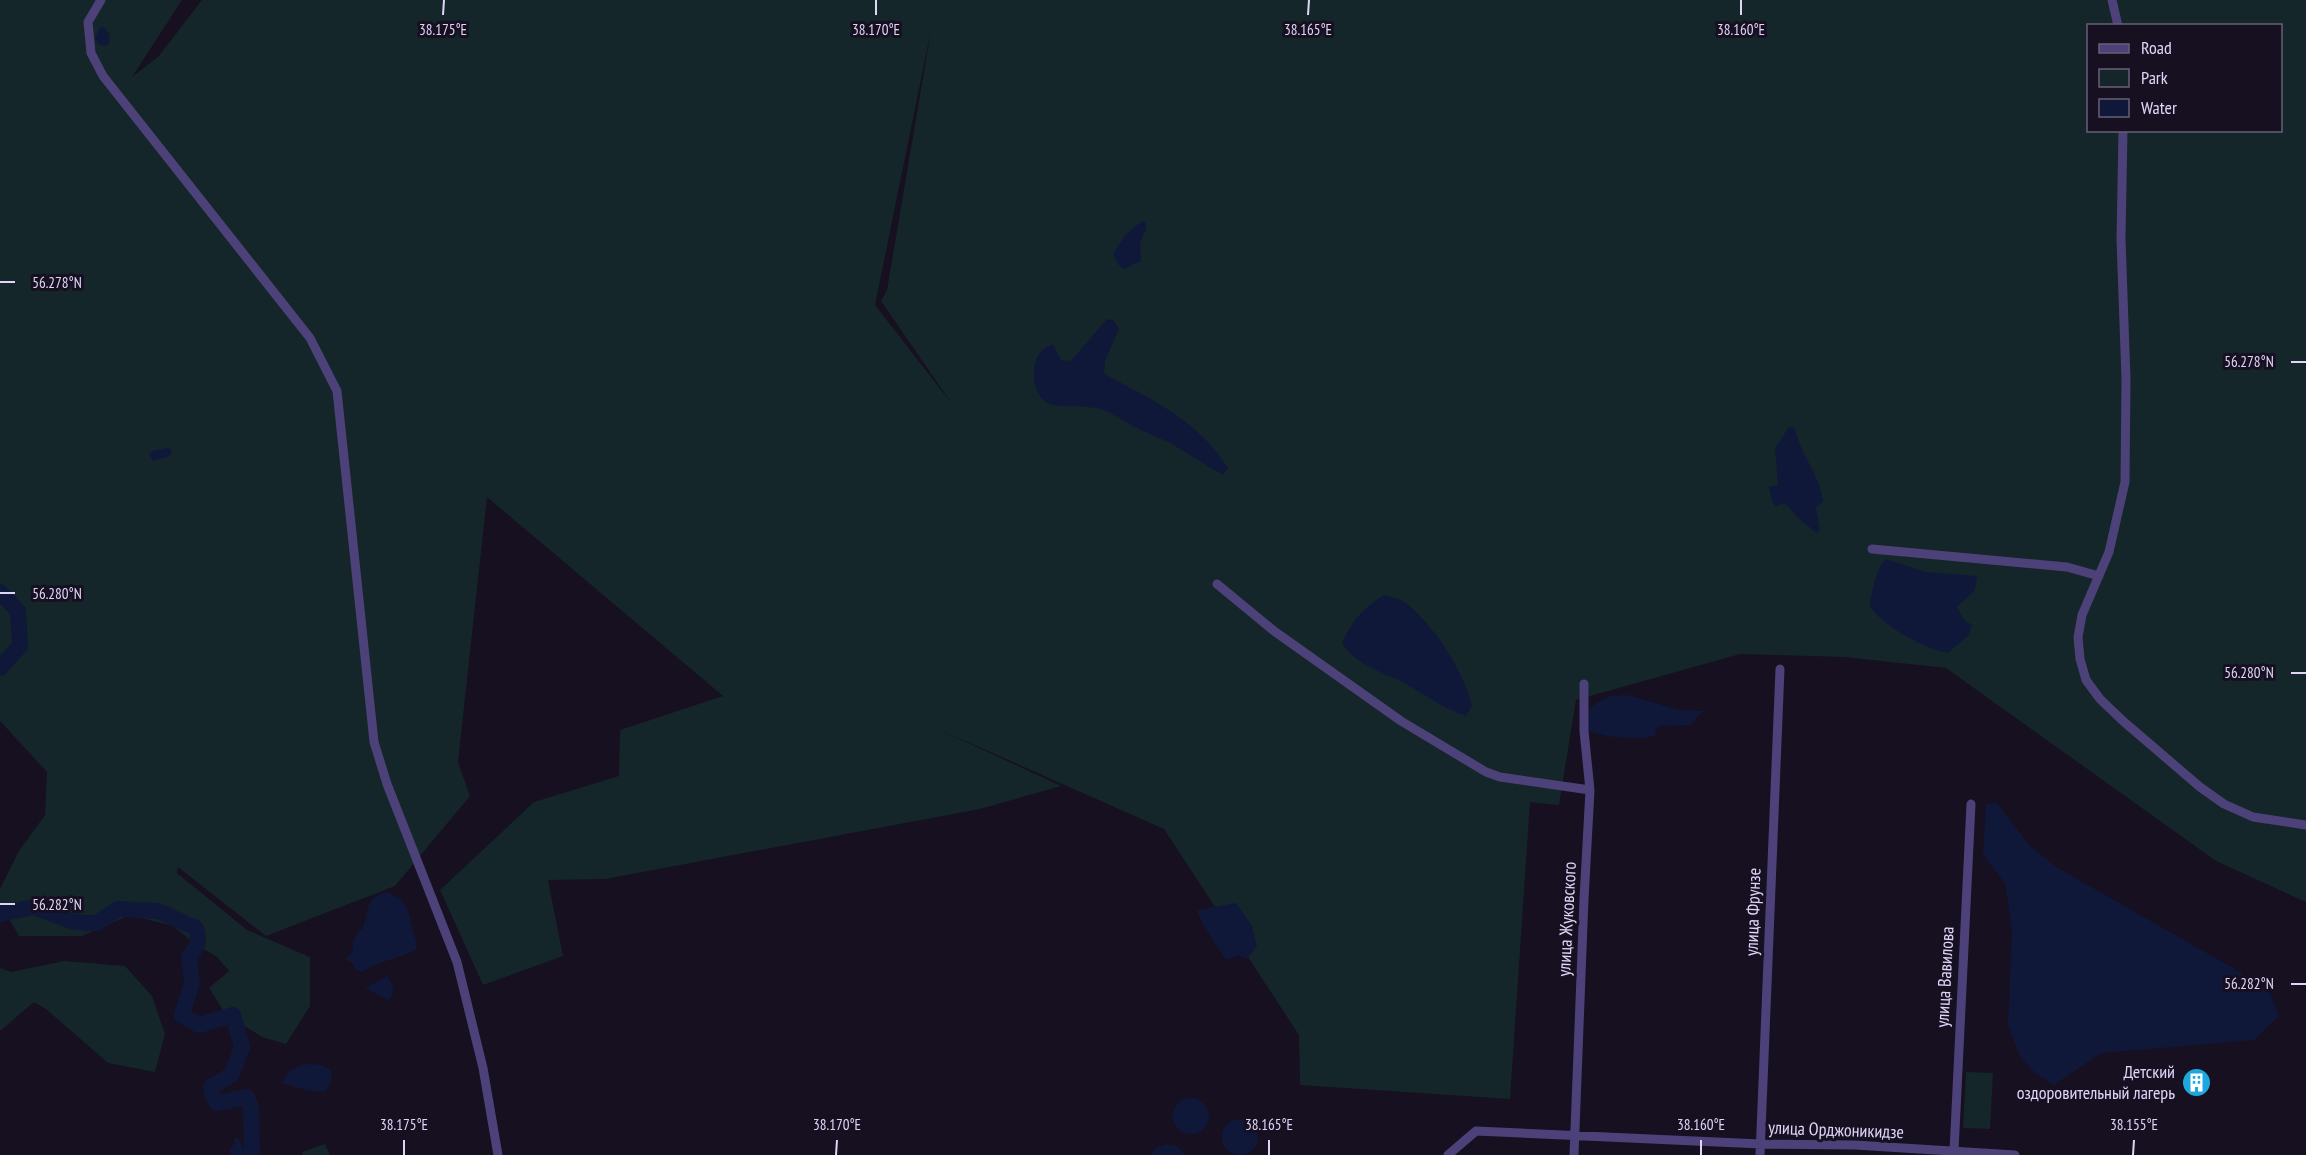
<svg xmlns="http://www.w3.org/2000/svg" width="2306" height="1155" font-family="'PT Sans Narrow',sans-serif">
	<rect width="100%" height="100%" fill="#161020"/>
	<path fill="#142629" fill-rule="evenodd" d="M0,0H182L132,77L158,57L202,0H2306V902L2216,861L1946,668L1845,657L1740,654L1576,700L1559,805L1530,802L1510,1099L1300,1085L1299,1035L1164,829L936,728L1061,786L980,809L605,879L548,880L563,956L483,985L440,890L534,802L619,776L620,730L723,696L487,497L458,762L470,796L395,886L266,936L178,867L177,873L247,930L310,957V1006L286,1044L262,1037L226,1015L209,988L229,971L217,957L194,943L173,926L130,915L82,936H19L0,904V889L19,851L45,815L47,772L0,721ZM2088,26H2280V130H2088ZM931,30L887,290L881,301L952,404L875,305Z
		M64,961L125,966L152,996L165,1034L155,1072L108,1063L46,1009L34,1002L0,1031V968L11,972Z
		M1966,1072L1993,1073L1990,1129L1963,1128Z
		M325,1144L330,1155H303L302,1152Z"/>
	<path fill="#10183a" d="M100,27L105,28L110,35L109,43L105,46L99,45L95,38Z
		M1142,221L1146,223C1147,231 1145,231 1142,238C1139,244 1141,254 1141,261L1124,269L1118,264L1113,254L1126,234Z
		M1107,319L1113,320L1119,329L1105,361L1104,374C1150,398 1200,422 1228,468L1223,475C1207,466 1191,455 1175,446C1164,439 1150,435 1137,428C1124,422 1115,414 1100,409C1086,405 1061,408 1050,404C1028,396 1028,348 1053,345L1061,360L1071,361Z
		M1789,427L1795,428C1800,455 1821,476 1823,502L1816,507L1820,530L1817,533L1800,520L1787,505L1781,504L1776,507L1772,501L1769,487L1778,485L1775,448Z
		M168,448L172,450L170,456L153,461L149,454L152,451Z
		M1886,559L1926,572L1977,576L1975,590L1957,607L1964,620L1972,625L1969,635L1948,653C1925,649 1882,626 1870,606C1872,592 1875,569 1886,559Z
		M1384,595C1391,597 1400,599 1406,603C1433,624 1465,673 1472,706L1466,716C1440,707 1426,695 1404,683C1379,670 1358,667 1342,643C1353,620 1362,609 1384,595Z
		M1627,695L1679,710L1707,711L1701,713L1691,725L1660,726L1656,729L1655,736C1634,740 1609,738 1588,731L1587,725L1590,707L1609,696Z
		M1997,803L2029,845L2058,868L2233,968L2269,991L2279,1016L2254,1040L2101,1053L2054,1085L2035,1073L2019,1055L2008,1025L2012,931L2005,883L1983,854L1986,804Z
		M388,892C407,903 407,905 412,926C414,935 417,940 416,950C398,959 378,961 362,972L356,970L353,964L346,959L353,951C352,940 355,935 363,928C369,911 364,897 388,892Z
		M1236,903L1252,926L1257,946L1247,959L1238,955L1226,960L1202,923L1197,910Z
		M387,976C393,983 396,993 388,1000L365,988Z
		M311,1064L321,1065L331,1070L332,1080L326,1091C311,1094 297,1086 282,1084C288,1070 296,1065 311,1064Z
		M1173 1116a18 18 0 1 1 36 0a18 18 0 1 1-36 0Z
		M1222 1137a18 18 0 1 1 36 0a18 18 0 1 1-36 0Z
		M238,1138L246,1152L244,1155H231L230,1149L235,1143L234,1139Z
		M1165,1144L1177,1146L1185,1155H1151L1154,1149Z"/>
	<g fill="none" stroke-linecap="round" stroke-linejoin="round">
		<path stroke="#10183a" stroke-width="16" d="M0,592L18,611L20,646L0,668
			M0,914L34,907L71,921L86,923H97L118,909L158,911L196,928C200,941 198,947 189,957L192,982L182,1015L199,1025L233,1015L242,1047L232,1074L211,1087L213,1097L217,1103L247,1097L251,1108L252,1155"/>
		<path stroke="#4d4179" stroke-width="9" d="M101,0L88,22L91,53L103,76L310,338L337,391L374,742L387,784L457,962L483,1068L498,1155
			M2112,0L2118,26
			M2123,130L2121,239L2126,379L2125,482L2109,552L2082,615L2078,637L2080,659L2086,680L2100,699L2123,721L2200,787L2224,804L2253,817L2306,825
			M1872,549L2067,567L2099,576
			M1217,584L1274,631L1401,721L1486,772L1500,777L1590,790
			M1954,1151L1971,804
			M1448,1155L1476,1131L1761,1144L1855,1145L2015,1155
			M1574,1155L1584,899L1590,790L1584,731V684
			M1760,1155L1780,669"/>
	</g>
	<path fill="none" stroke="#e0d5f9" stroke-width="2" d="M443,15L444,0M876,15V0M1308,15L1309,0M1741,15V0M0,282H15M2291,362H2306M0,593H15M2291,673H2306M0,904H15M2291,984H2306M404,1155V1140M836,1155L837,1140M1269,1155V1140M1701,1155V1140M2133,1155L2134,1140"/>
	<defs>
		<symbol id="building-disc" viewBox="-11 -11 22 22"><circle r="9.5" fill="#1da8dd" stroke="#161020"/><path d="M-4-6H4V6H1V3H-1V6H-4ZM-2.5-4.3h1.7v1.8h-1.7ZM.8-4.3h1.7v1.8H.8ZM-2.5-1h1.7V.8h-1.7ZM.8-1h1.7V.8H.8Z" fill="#fff"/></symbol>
	</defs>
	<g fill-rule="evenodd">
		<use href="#building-disc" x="2180" y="1066" width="33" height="33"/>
	</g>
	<g text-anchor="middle" stroke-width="6" stroke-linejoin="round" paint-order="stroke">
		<g font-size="18" fill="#e0d5f9" stroke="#161020">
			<text transform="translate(1753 912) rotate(-88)" y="6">улица Фрунзе</text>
			<text transform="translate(1567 919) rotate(-87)" y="6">улица Жуковского</text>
			<text transform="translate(1945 977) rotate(-87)" y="6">улица Вавилова</text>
			<text transform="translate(1836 1130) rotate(2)" y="6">улица Орджоникидзе</text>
		</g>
		<g font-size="18" fill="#e0d5f9" stroke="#161020" text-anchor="end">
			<text x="2175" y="1078">Детский<tspan x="2175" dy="21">оздоровительный лагерь</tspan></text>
		</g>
	</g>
	<g font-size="15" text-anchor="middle" fill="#e0d5f9" stroke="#161020" stroke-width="6" stroke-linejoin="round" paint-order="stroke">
		<text x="443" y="35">38.175°E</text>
		<text x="876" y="35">38.170°E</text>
		<text x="1308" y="35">38.165°E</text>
		<text x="1741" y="35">38.160°E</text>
		<text x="57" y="288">56.278°N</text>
		<text x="2249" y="367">56.278°N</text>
		<text x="57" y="599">56.280°N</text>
		<text x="2249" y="678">56.280°N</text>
		<text x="57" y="910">56.282°N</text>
		<text x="2249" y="989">56.282°N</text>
		<text x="404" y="1130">38.175°E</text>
		<text x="837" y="1130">38.170°E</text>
		<text x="1269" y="1130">38.165°E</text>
		<text x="1701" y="1130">38.160°E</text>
		<text x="2134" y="1130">38.155°E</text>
	</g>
	<rect x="2087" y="24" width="195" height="108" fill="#161020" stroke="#675f77" stroke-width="1.5"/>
	<rect x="2099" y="44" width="30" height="9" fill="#4d4179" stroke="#675f77" stroke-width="1.5"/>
	<text x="2141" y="54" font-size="18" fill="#e0d5f9">Road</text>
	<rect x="2099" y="69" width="30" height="18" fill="#142629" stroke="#675f77" stroke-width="1.5"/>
	<text x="2141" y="84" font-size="18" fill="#e0d5f9">Park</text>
	<rect x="2099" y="99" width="30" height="18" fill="#10183a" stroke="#675f77" stroke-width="1.5"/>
	<text x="2141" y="114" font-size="18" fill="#e0d5f9">Water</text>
</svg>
